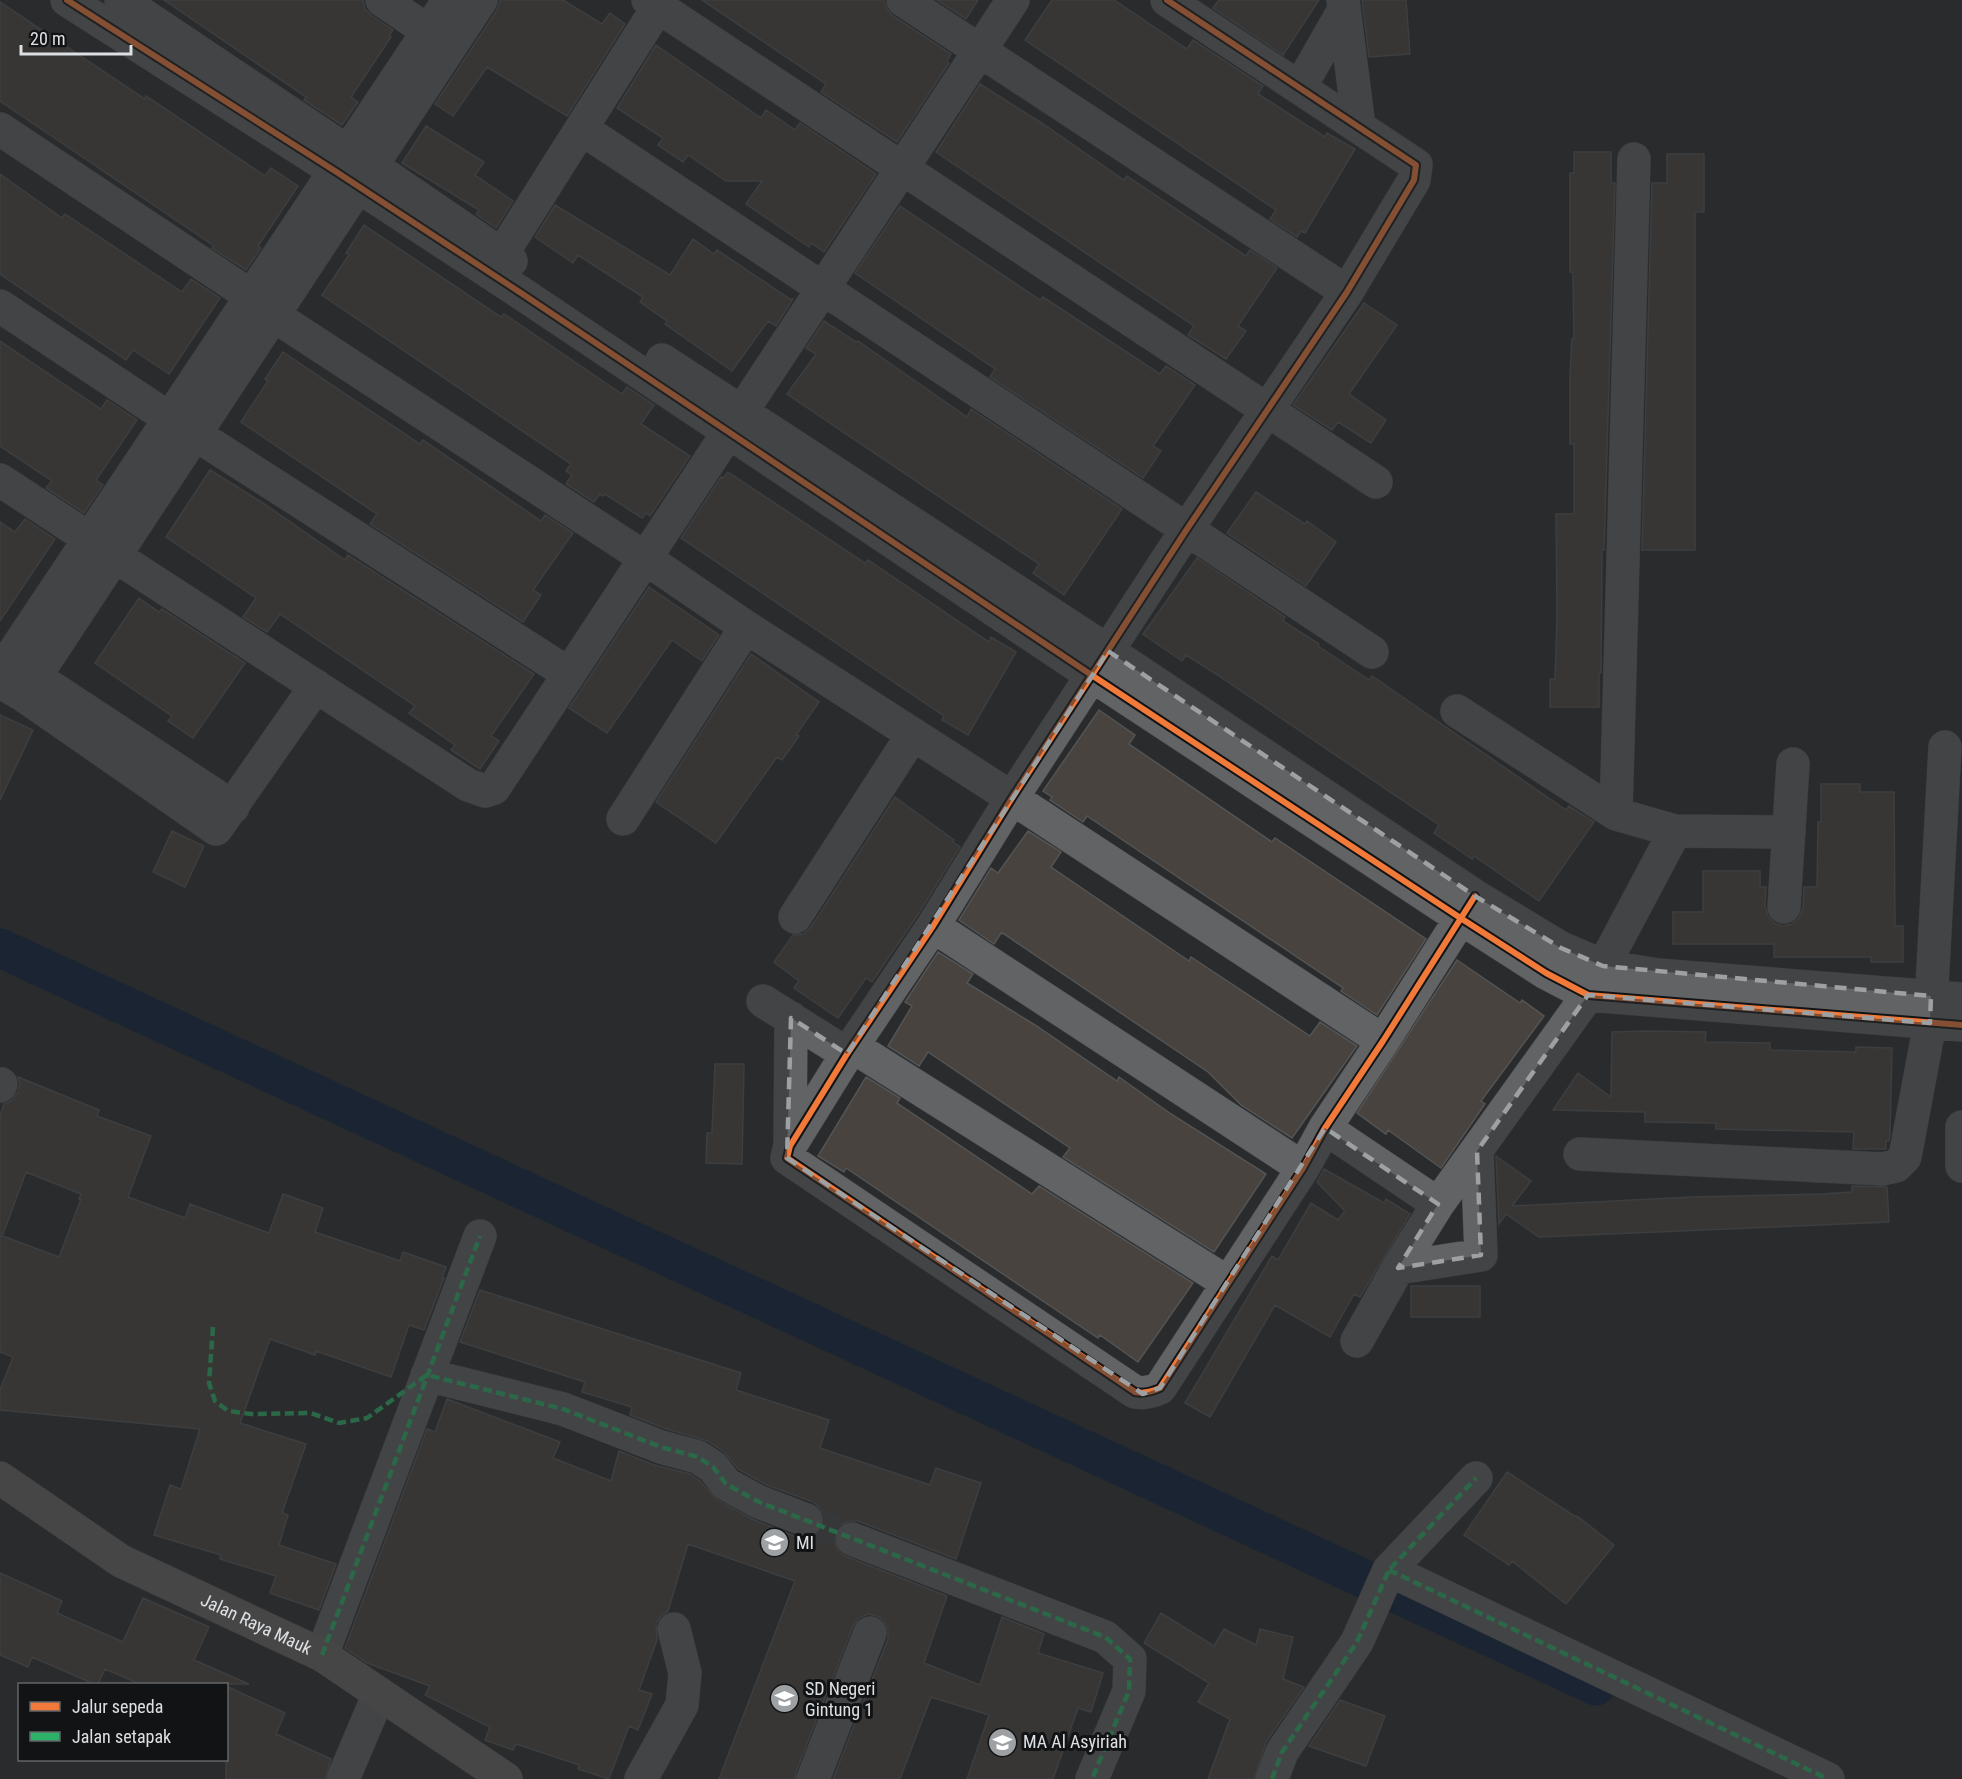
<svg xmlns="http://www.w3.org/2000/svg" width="1962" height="1779" font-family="'Roboto Condensed',sans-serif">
	<rect width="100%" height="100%" fill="#292b2d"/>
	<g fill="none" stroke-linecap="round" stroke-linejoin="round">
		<path stroke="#071c38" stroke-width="39" d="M0,948L1596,1686"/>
	</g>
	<path fill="#48433e" stroke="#545455" stroke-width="1.5" d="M164,0H363L365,9L371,15L393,30L389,36L391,37L351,97L358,102L342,125L304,100L306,97Z
		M500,0H563L602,24L610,13L625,24L567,116L487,67L453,116L435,104L497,10Z
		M702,0H884L887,9L893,16L951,54L947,61L949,63L897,142L821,92L826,84Z
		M937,0H978L966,19Z
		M1052,0H1114L1187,49L1193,40L1263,86L1258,94L1325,137L1327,133L1355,149L1305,233L1301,231L1297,237L1270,219L1276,210L1025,40Z
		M1219,0H1319L1283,55L1213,8Z
		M1362,0H1406L1410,54L1369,57Z
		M0,2L145,99L146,96L265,176L271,168L298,186L258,246L261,248L246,270L212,248L214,246L0,101Z
		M656,45L761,118L766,110L795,130L800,123L876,174L824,252L811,243L809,247L746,204L762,181H726L688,155L683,162L658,145L663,138L617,108Z
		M980,84L1043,124L1124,180L1127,176L1246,256L1250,250L1277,268L1238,326L1246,331L1226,359L1188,335L1194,326L936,152Z
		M426,126L484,162L475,175L513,201L496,228L476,214L479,210L402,163Z
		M1574,152H1611V183H1615L1604,550H1602L1601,673H1599V707H1550V679H1555L1557,618L1556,514H1574V444H1570V374L1572,339H1574L1573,272H1570V173H1574Z
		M1667,154H1704V212H1695V550H1642L1652,183H1667Z
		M0,174L62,218L65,214L182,292L191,279L220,298L169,374L133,350L126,360L0,274Z
		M555,205L670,275L693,239L714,254L717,250L790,299H793L776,326L768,321L732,371L665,324L667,321L640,302L643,297L578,255L573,263L535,237Z
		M900,206L1040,300L1043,297L1160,374L1166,366L1195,385L1153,446L1161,451L1143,478L990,377L995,369L855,273Z
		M364,225L501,317L504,314L622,394L627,387L654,405L641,424L690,456L650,516L646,513L642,518L605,494L603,496L600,494L594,502L566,484L572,475L566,471L571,464L322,295L349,255L346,253Z
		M1364,303L1397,325L1349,394L1386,420L1371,443L1338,422L1332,430L1293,405Z
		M824,321L856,342L858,341L967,417L971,409L1122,509L1064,595L1033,573L1039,564L787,394L816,354L806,348Z
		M0,341L101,409L107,400L137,420L96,480L103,485L84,513L46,488L52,481L0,446Z
		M283,352L420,444L423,440L541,521L545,515L573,533L533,590L541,595L523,622L370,524L377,514L241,422L268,381L265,379Z
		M210,470L263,503L345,560L348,555L534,674L491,736L499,741L480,769L451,750L455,745L409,713L415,706L280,614L267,632L243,617L256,598L166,537Z
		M728,472L865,563L868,560L989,642L991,637L1016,652L968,735L942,720L944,716L681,538L721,477L723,478Z
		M1256,492L1305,524L1307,521L1336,542L1306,586L1227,533Z
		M25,519L55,539L0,621V522L15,532Z
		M1197,558L1285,617L1283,621L1319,644L1318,646L1369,680L1372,676L1566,810L1569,806L1594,822L1539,901L1474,856L1472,859L1434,833L1439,825L1216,674L1186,655L1182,661L1143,634Z
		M649,587L719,635L702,661L672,640L607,733L569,708Z
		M139,598L159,612L162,609L245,663L193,738L168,721L172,716L95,663Z
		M751,654L819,702L796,735L799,736L782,760L777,757L716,843L656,802Z
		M1099,710L1135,735L1129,744L1272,842L1275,838L1426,939L1377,1015L1341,991L1343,988L1087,816L1083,822L1050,800L1052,797L1043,791Z
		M0,715L33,730L0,800Z
		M1821,784H1860V792H1894L1895,926H1903V962H1871V957H1774V944H1673V912H1703V871H1760V887H1766L1765,906L1768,916L1774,923L1783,926L1792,924L1799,918L1803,908L1804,887H1817L1818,822H1821Z
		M895,797L954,840L953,842L960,847L917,916L872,982L866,978L838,1018L794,988L799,981L774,962L793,935L803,934L811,927Z
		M172,831L204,846L185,887L153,872Z
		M1028,831L1061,852L1051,867L1189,961L1191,957L1310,1036L1320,1022L1357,1046L1292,1138L1241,1105L1208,1072L1004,934L1001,933L994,944L959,920L991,868L998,873Z
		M938,952L973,974L967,983L1035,1025L1117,1081L1119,1077L1171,1114L1266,1174L1214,1252L1063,1157L1070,1148L928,1052L919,1066L888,1046L912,1006L905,1002Z
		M1457,960L1520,1003L1522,1000L1544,1016L1481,1101L1485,1104L1441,1168L1388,1130L1386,1134L1357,1113Z
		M1645,1031L1706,1032L1705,1042L1770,1043V1050L1856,1052V1047L1892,1048L1890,1135L1889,1141H1886V1149H1853L1854,1132L1716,1129V1123L1645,1122V1112L1553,1110L1578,1073L1611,1097L1612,1032Z
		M715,1064H744L742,1164L706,1163L707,1133H712Z
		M18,1077L99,1110L97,1116L151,1136L128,1197L185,1218L190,1204L269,1233L283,1194L323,1208L315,1232L400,1261L403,1252L446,1267L442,1278H444L424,1330L409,1325L391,1377L316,1351L315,1355L270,1339L240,1423L306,1444L282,1513L288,1515L279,1545L336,1564L319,1610L270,1593L276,1576L220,1559L221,1555L154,1535L170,1485L181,1489L200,1429L0,1410V1390L13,1357L0,1352V1235L59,1257L81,1199H79L81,1194L26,1172L3,1234L0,1233V1115L4,1104L11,1101L18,1092L20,1083Z
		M866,1077L900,1098L897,1103L1032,1194L1039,1186L1193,1283L1138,1362L1100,1335L1098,1338L1071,1320L846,1168L844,1172L818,1156Z
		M1496,1156L1531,1181L1512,1206L1692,1197L1822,1194L1852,1192V1186L1887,1187L1889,1222L1539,1237L1506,1214L1499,1224Z
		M1324,1169L1384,1203L1386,1199L1410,1214L1360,1297L1354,1294L1330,1337L1275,1305L1210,1417L1185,1403L1272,1256L1278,1260L1311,1203L1338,1220L1345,1211L1317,1182Z
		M1411,1286H1480V1317H1411Z
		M480,1290L741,1373L736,1390L829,1420L820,1448L930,1485L936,1468L981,1483L956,1559L858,1521H849L840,1525L834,1533V1542L838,1551L845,1556L947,1596L924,1663L980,1685L1002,1617L1044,1634L1038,1653L1103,1673L1091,1712L1078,1708L1053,1779H967L989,1715L931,1697L900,1779H833L888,1639V1630L884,1621L877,1616L868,1614L859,1618L853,1626L796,1772L795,1779H719L795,1581L688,1544L668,1611L661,1616L656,1623L657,1640L639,1690L652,1694L638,1730L629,1726L609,1779L578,1769L579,1765L516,1744L513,1750L485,1740L490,1727L425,1695L430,1686L367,1663L345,1648L427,1429L435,1432L447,1399L560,1442L553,1458L611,1481L619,1451L654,1465L690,1474L700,1481L717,1500L752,1519L799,1538L808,1539L817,1535L824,1526V1516L820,1508L813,1502L767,1485L738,1469L724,1452L708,1441L667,1429L630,1415L632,1407L582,1392L585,1382L460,1342Z
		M1507,1472L1576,1517L1577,1516L1614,1545L1566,1604L1512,1561L1509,1565L1464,1535Z
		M0,1573L62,1601L57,1613L123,1642L143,1598L209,1627L194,1660L249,1684H140L105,1669L98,1684H94L32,1657L28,1667L0,1655Z
		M1161,1613L1214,1646L1224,1629L1256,1645L1260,1629L1293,1637L1283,1679L1304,1687L1266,1742L1254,1779H1208L1230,1719L1198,1702L1209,1683L1144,1643Z
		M226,1686L285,1713L276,1734L331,1759L325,1779H226Z
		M1340,1700L1385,1716L1366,1766L1309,1746Z"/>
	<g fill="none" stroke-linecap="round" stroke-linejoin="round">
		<path stroke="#444648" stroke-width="33" stroke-dasharray="33 16" stroke-linecap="butt" d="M806,1520L852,1539"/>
		<defs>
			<path id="minor" d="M67,0L335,171L521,293L1093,676L1462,919L1546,973L1588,995L1962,1025
				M121,0L348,152L372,166L511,261
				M382,0L428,31
				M648,0L1376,482
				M903,0L1347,292
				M1167,0L1416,165L1414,180L1347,292L1187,529L1012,798L933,926L847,1054L790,1146L787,1158L1135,1392C1144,1394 1151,1392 1160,1388L1303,1168L1325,1128L1383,1041L1475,896
				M1343,0L1359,127
				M1300,87L1344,10
				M0,129L251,296
				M582,129L1372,652
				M502,254L658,7
				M0,306L170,419
				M273,315L645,558L746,627L1012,798L1383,1041
				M662,360L1108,651L1475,896L1561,948L1603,966L1658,975L1962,999
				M195,434L569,674
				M0,480L90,539
				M115,556L468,785L485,791L494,788L1013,0
				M0,673L449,0
				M37,678L233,807
				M4,684L23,695L216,829L316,686
				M23,695L481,0
				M1457,711L1616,814L1675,831L1789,832
				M1616,814L1634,159
				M623,819L746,627
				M1784,907L1793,764
				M795,917L913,734
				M933,926L1303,1168
				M763,1001L847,1054
				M852,1046L1228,1283
				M0,1086L1,1084
				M1962,1127V1166
				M1325,1128L1438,1204
				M790,1146L791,1018
				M1580,1154L1882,1169L1896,1166L1905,1157L1930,1023L1945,747
				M1398,1268L1481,1255L1477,1151
				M1357,1341L1398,1268L1438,1204L1588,995L1675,831
				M427,1375L563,1409L661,1447L698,1457L713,1467L726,1484L759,1502L806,1520
				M852,1539L1105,1637L1130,1659L1129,1691L1092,1779
				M1389,1570L1828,1779
				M322,1655L480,1236
				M343,1779L379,1694
				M641,1779L682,1705L685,1673L674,1629
				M813,1779L870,1633
				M1272,1779L1282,1752L1357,1642L1389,1570L1476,1478"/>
			<g id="major">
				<path id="s1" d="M0,1478L121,1561L322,1655L506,1779"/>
			</g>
		</defs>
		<use href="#minor" stroke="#46494b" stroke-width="34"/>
		<use href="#major" stroke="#46494b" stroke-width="34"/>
		<use href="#minor" stroke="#626365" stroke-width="33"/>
		<use href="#major" stroke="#6a6664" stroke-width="33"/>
		<path stroke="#2db169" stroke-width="4.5" stroke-dasharray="9 4.5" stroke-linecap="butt" d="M213,1327L209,1383L215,1401L228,1411L251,1414L311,1413L339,1423L367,1418L427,1375L563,1409L661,1447L698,1457L713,1467L726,1484L759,1502L1105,1637L1130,1659L1129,1691L1092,1779
			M1389,1570L1828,1779
			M322,1655L480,1236
			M1272,1779L1282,1752L1357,1642L1389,1570L1476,1478"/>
		<defs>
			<path id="cycleway" d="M67,0L335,171L521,293L1093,676L1462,919L1546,973L1588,995L1962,1025
				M1167,0L1416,165L1414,180L1347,292L1187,529L1012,798L933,926L847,1054L790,1146L787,1158L1135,1392C1144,1394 1151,1392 1160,1388L1303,1168L1325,1128L1383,1041L1475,896"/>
		</defs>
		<use href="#cycleway" stroke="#121315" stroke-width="10"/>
		<use href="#cycleway" stroke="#f17a3a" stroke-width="6"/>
	</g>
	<path d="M0 0H1962V1779H0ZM1108,651L1475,896L1561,948L1603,966L1931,996L1930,1023L1588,995L1477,1151L1481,1255L1398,1268L1438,1204L1325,1128L1160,1388L1143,1394L787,1158L791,1018L847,1054Z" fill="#292b2d" fill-opacity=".55" fill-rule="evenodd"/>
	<path fill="none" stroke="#9ea1a3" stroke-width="4.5" stroke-dasharray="12 8" stroke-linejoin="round" d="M1108,651L1475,896L1561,948L1603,966L1931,996L1930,1023L1588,995L1477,1151L1481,1255L1398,1268L1438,1204L1325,1128L1160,1388L1143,1394L787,1158L791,1018L847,1054Z"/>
	<defs>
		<symbol id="school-disc" viewBox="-11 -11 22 22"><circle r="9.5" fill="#9ea1a3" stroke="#121315"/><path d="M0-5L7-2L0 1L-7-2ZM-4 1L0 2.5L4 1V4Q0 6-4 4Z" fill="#fff"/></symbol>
	</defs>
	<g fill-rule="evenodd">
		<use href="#school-disc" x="758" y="1526" width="33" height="33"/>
		<use href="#school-disc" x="768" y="1682" width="33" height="33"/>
		<use href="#school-disc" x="986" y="1726" width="33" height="33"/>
	</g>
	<g text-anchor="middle" stroke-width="6" stroke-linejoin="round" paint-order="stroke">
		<g font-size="18" fill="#dde0e3" stroke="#121315" text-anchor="start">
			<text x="796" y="1549">MI</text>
			<text x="805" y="1695">SD Negeri<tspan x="805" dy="21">Gintung 1</tspan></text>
			<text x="1023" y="1748">MA Al Asyiriah</text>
		</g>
		<g font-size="18" fill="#dde0e3" stroke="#121315">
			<text dy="6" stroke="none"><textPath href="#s1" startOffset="296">Jalan Raya Mauk</textPath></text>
		</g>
	</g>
	<rect x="18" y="1683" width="210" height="78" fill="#121315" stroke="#636567" stroke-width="1.5"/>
	<rect x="30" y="1702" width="30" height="9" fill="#f17a3a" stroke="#636567" stroke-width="1.5"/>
	<text x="72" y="1713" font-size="18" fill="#dde0e3">Jalur sepeda</text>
	<rect x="30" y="1732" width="30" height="9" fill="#2db169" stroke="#636567" stroke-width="1.5"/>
	<text x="72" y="1743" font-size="18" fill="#dde0e3">Jalan setapak</text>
	<path d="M21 45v9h110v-9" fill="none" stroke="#dde0e3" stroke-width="3"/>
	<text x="30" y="45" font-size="18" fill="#dde0e3" stroke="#121315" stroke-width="4.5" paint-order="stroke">20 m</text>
</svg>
